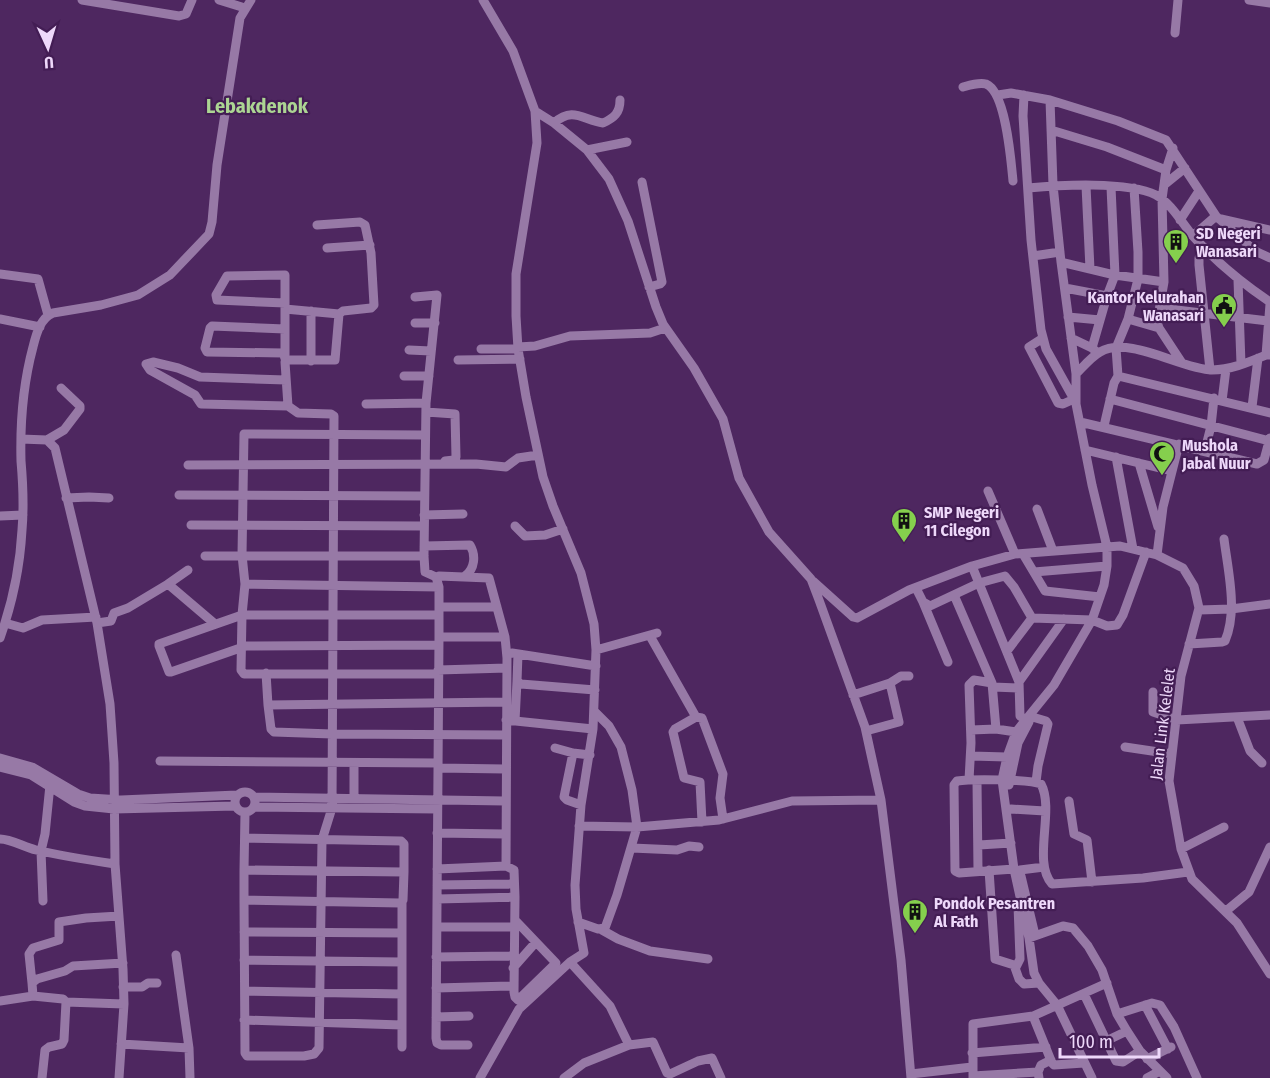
<svg xmlns="http://www.w3.org/2000/svg" width="1270" height="1078" font-family="'Fira Sans Condensed',sans-serif">
	<rect width="100%" height="100%" fill="#4e2760"/>
	<g fill="none" stroke-linecap="round" stroke-linejoin="round">
		<path stroke="#9779a6" stroke-width="9" d="M82,0L179,16L186,14L192,0
			M219,0L245,8
			M1249,0L1270,3
			M1175,33L1178,0
			M963,87C970,85 979,82 986,84C1006,92 1011,161 1013,181
			M998,95L1011,93L1050,100L1118,121L1166,140L1216,216L1255,251L1270,258
			M1024,95L1023,116L1031,240L1041,330L1046,349L1075,401
			M1050,100L1053,185L1061,262L1076,374V404L1092,485L1107,547V566L1104,585L1092,620L1054,685L1016,732L1007,757L1002,780L1014,869L1029,938L1034,973L1039,983L1057,1005L1092,1078
			M535,111L554,123L587,150L609,179L628,221L656,307L663,324L694,368L723,419L739,478L769,532L811,579L819,600L865,727L881,800L901,960L911,1078
			M554,123C573,106 583,120 603,123C614,118 620,113 620,100
			M1051,130L1107,147L1166,170
			M1173,148L1166,170L1162,199L1164,282L1157,322L1159,328L1182,363
			M587,150L627,142
			M642,182L662,282L660,284L649,287
			M1164,185L1185,168
			M1086,186L1090,269
			M1028,188C1060,185 1127,181 1156,195C1171,203 1182,223 1193,236C1216,262 1242,283 1270,302
			M1221,219L1270,230
			M1180,220L1199,191
			M1193,236L1216,216
			M1204,247L1199,258V265L1210,370
			M327,248L370,245
			M1033,256L1060,252
			M1061,262L1115,275L1164,282
			M0,274L38,279L48,315
			M1238,280L1241,364
			M1065,288L1107,296
			M415,297L437,295L426,403
			M1160,308L1268,321
			M285,309L339,314
			M311,311V361
			M1068,317L1100,320
			M0,319L40,327
			M1128,319L1159,328
			M415,323H435
			M285,329V303L217,300L216,295L227,276L285,275V303
			M1043,338L1029,347L1058,403L1063,404L1074,399
			M1071,338L1092,348
			M518,347L535,346L570,336L650,333L665,328
			M481,349H518
			M409,350L431,351
			M1098,353L1092,348L1107,296L1115,275L1111,187
			M285,355V329L212,326L210,328L205,348L207,352L283,353L286,361
			M1266,355L1270,304
			M458,360L520,359
			M1076,374C1083,367 1091,357 1100,352C1129,335 1181,369 1212,370C1231,370 1249,362 1266,355H1270
			M404,376H429
			M1118,376L1270,413
			M286,380L200,377L178,368L153,362L146,364L150,370L195,395L201,404L288,406
			M1110,399L1269,441
			M1222,401L1226,369
			M366,404L426,403L424,556L425,572L436,577
			M1252,407L1258,358
			M426,412L455,414L456,457L454,460L445,461
			M1080,422L1257,464L1264,460L1270,438
			M1104,426L1114,383L1118,376L1116,348L1128,319L1138,279V252L1134,188
			M424,435L244,434L242,555L245,584L242,615L241,670L244,674H438
			M21,439L47,440L55,448L97,623L110,704L114,763L115,864L123,969L124,1004L119,1078
			M47,440L64,430L80,409V406L61,388
			M1085,450L1172,471
			M1205,450L1211,426L1214,398
			M1116,457L1133,549
			M1139,463L1158,527
			M188,465L476,464L506,467L518,458L538,455
			M988,491L1015,554
			M179,495L424,496
			M66,498L89,497L109,498
			M1037,509L1053,551
			M424,515L463,514
			M0,516L23,515
			M191,525L424,526
			M515,526L525,536L545,535L563,529
			M424,546L470,545C476,555 475,569 465,576
			M1023,554L1045,591L1100,597
			M1157,555L1163,507L1179,444
			M205,556H424
			M972,566L1019,682L1020,716L1026,720
			M1034,572L1107,566
			M813,581L853,617L857,618L909,590L972,566L1015,554L1120,546L1157,555L1183,568L1194,586L1199,608L1181,676L1169,781L1181,849L1192,879L1237,923L1270,974
			M168,584L188,570
			M245,584L439,587
			M916,588L923,602L930,606L979,583L1005,576L1014,587L1032,618
			M954,595L992,683L996,729
			M923,602L948,662
			M439,607H497
			M1199,610L1231,609L1270,604
			M5,623L23,628L42,620L96,617
			M97,623L111,621L114,613L128,608L168,584L215,624
			M650,636L696,717L702,718L723,774L720,798L723,819
			M439,637H505
			M0,638C12,604 20,567 22,530C24,507 23,484 21,461C20,422 23,384 33,347C36,335 40,318 53,313L101,305L138,295L170,275L209,234L212,222L217,165L240,18L251,0
			M1189,644L1222,642L1225,641C1238,611 1228,571 1224,539
			M438,645L246,646L171,672H169L159,646V644L242,615H439
			M596,650L657,633
			M1007,651L1032,618L1092,620L1107,626L1117,625L1123,615L1146,552
			M512,653L596,666
			M518,654L517,681L521,684L595,690
			M438,670L507,668
			M266,673L268,705L506,702
			M1019,682L1064,619
			M993,687L1019,688
			M1153,692V712L1177,720L1270,715
			M853,695L890,683
			M268,705L271,729L274,732L332,734L506,735
			M1029,716L1046,721L1048,724L1038,766L1036,782
			M696,717L675,729L673,732L684,778L700,782L702,822
			M1237,717L1250,751L1262,763
			M506,720L593,729
			M515,721L517,681
			M971,730L996,729L1016,732
			M866,731L899,722L890,683L901,676H909
			M1125,747L1172,754
			M555,748L573,753L590,755
			M573,753L564,797L567,800L581,805
			M971,756L1007,757
			M0,758L32,767L78,794L90,798L121,800L237,795
			M160,761L438,763
			M0,767L31,775L74,802L85,806L114,809L235,806
			M438,768L505,769
			M969,780L971,743L969,685L974,680L992,683
			M977,781L978,871
			M1009,785L1018,743L1029,722
			M235 802a10 10 0 1 1 20 0a10 10 0 1 1-20 0Z
			M254,797L505,801
			M354,798V763
			M1069,801L1074,834L1087,840L1092,882
			M254,807L437,809
			M1011,809L1045,811
			M579,826L637,827L684,823L719,820L792,801L881,800
			M437,833L505,834
			M245,838L401,841L404,844V872L244,870L245,813
			M0,839C11,839 24,847 36,850C62,856 88,860 115,864
			M979,845L1011,843
			M632,848L677,850L689,846L699,847
			M1181,849L1224,827
			M437,869L506,866L514,870L515,897L514,992L515,997L518,1000L556,963L515,920
			M1014,869L959,873L955,871L954,785L957,781C970,779 1030,779 1041,784C1055,810 1032,862 1052,884L1143,878L1188,872
			M244,870V900L400,903L403,900L404,872
			M989,870L995,959L1014,965L1019,979L1024,984L1039,983
			M1020,870L1044,867
			M1021,876L1035,935
			M437,885L514,884
			M437,899L515,897
			M244,900L245,1053L247,1056H304L314,1054L319,1048L322,840L332,808L334,416L331,414L298,413L288,406L285,362L287,360H335L339,314L343,311L371,308L374,305L371,253L365,225L360,222L317,225
			M43,901L41,851L45,834L50,785
			M1226,911L1249,892L1270,847
			M578,922L598,929L605,928L617,895L637,827L632,790L621,747L609,726L594,711
			M437,927H515
			M602,930L618,939L650,951L708,959
			M244,932L402,933V1047
			M402,933V902
			M1029,938L1063,926L1073,928L1088,946L1102,970L1117,1014L1127,1031L1140,1051L1167,1078
			M436,957L514,956
			M244,960L402,962
			M1016,967L1020,959L1018,905
			M513,968L536,942
			M32,983L29,954L33,948L59,940V922L86,918L119,916
			M123,987H142L148,983H157
			M436,988L513,986
			M245,991L402,994
			M1084,994L1116,1061L1123,1062L1140,1051
			M33,996L32,983L37,979L65,971L73,966L123,963
			M0,1001L33,996L63,999L66,1002
			M1145,1005L1168,1049
			M1117,1014L1152,1003L1160,1005L1174,1027L1197,1078
			M1033,1016L1052,1063L1054,1065L1084,1063
			M436,1017L469,1016
			M244,1020L402,1025
			M1106,1041L1127,1031
			M121,1044L189,1048L176,955
			M468,1045H441L437,1043L436,1038L439,637V587L436,577L439,576L489,578L505,637L507,658L506,866
			M629,1045L653,1042L667,1073L670,1074L698,1061L712,1058L721,1078
			M189,1048L190,1078
			M972,1053L1046,1047
			M1147,1059L1171,1047
			M911,1074L972,1067
			M973,1076L1038,1072
			M42,1078L45,1050L49,1047L62,1044L64,1040L66,1002L124,1004
			M480,1078L519,1009L570,962L584,953L576,909L575,885L581,805L593,729L596,650L594,624L581,573L553,506L543,477L526,397L518,349L516,316V274L537,143L535,111L513,51L483,0
			M564,1078L584,1063L629,1045L610,1006L570,962
			M973,1078V1024L1033,1016L1107,983
			M1039,1078L1038,1072L1041,1065L1051,1060
			M1147,1078L1160,1071"/>
	</g>
	<defs>
		<symbol id="building-pin" viewBox="-11 -11 22 30"><path d="M0 17L-7.5 6A9.5 9.5 0 1 1 7.5 6Z" fill="#85cf4d" stroke="#431d54"/><path d="M-4-6H4V6H1V3H-1V6H-4ZM-2.5-4.3h1.7v1.8h-1.7ZM.8-4.3h1.7v1.8H.8ZM-2.5-1h1.7V.8h-1.7ZM.8-1h1.7V.8H.8Z" fill="#111"/></symbol>
		<symbol id="civic-pin" viewBox="-11 -11 22 30"><path d="M0 17L-7.5 6A9.5 9.5 0 1 1 7.5 6Z" fill="#85cf4d" stroke="#431d54"/><path d="M-.6-6.5H3V-4.5H.6V-3L4-1V1h2V6H-6V1h2V-1L-.6-3ZM-1.2 2.5V6h2.4V2.5Z" fill="#111"/></symbol>
		<symbol id="mosque-pin" viewBox="-11 -11 22 30"><path d="M0 17L-7.5 6A9.5 9.5 0 1 1 7.5 6Z" fill="#85cf4d" stroke="#431d54"/><path d="M3.5-4.9A6 6 0 1 0 3.5 4.9A5 5 0 1 1 3.5-4.9Z" fill="#111"/></symbol>
	</defs>
	<g fill-rule="evenodd">
		<use href="#building-pin" x="1161" y="227" width="30" height="40"/>
		<use href="#civic-pin" x="1209" y="291" width="30" height="40"/>
		<use href="#mosque-pin" x="1147" y="439" width="30" height="40"/>
		<use href="#building-pin" x="889" y="506" width="30" height="40"/>
		<use href="#building-pin" x="900" y="897" width="30" height="40"/>
	</g>
	<g text-anchor="middle" stroke-width="4.5" stroke-linejoin="round" paint-order="stroke">
		<g font-size="16" font-weight="bold" fill="#eed8fa" stroke="#431d54" text-anchor="start">
			<text x="1196" y="239">SD Negeri<tspan x="1196" dy="18">Wanasari</tspan></text>
			<text x="1204" y="303" text-anchor="end">Kantor Kelurahan<tspan x="1204" dy="18">Wanasari</tspan></text>
			<text x="1182" y="451">Mushola<tspan x="1182" dy="18">Jabal Nuur</tspan></text>
			<text x="924" y="518">SMP Negeri<tspan x="924" dy="18">11 Cilegon</tspan></text>
			<text x="934" y="909">Pondok Pesantren<tspan x="934" dy="18">Al Fath</tspan></text>
		</g>
		<g font-size="16" fill="#eed8fa" stroke="#431d54">
			<text transform="translate(1162 724) rotate(-83)" y="6">Jalan Link Kelelet</text>
		</g>
		<g font-size="20" font-weight="bold" fill="#acd593" stroke="#431d54">
			<text x="257" y="113">Lebakdenok</text>
		</g>
	</g>
	<g transform="translate(48 48) rotate(176)" stroke="#431d54" stroke-width="4.5" paint-order="stroke">
	<path d="M0-4.5L10 22L0 15L-10 22Z" fill="#eed8fa"/>
	<text y="-9" font-size="16" font-weight="bold" text-anchor="middle" fill="#eed8fa">U</text>
	</g>
	<path d="M1060 1048v9h99v-9" fill="none" stroke="#eed8fa" stroke-width="3"/>
	<text x="1069" y="1048" font-size="18" fill="#eed8fa" stroke="#431d54" stroke-width="4.5" paint-order="stroke">100 m</text>
</svg>
